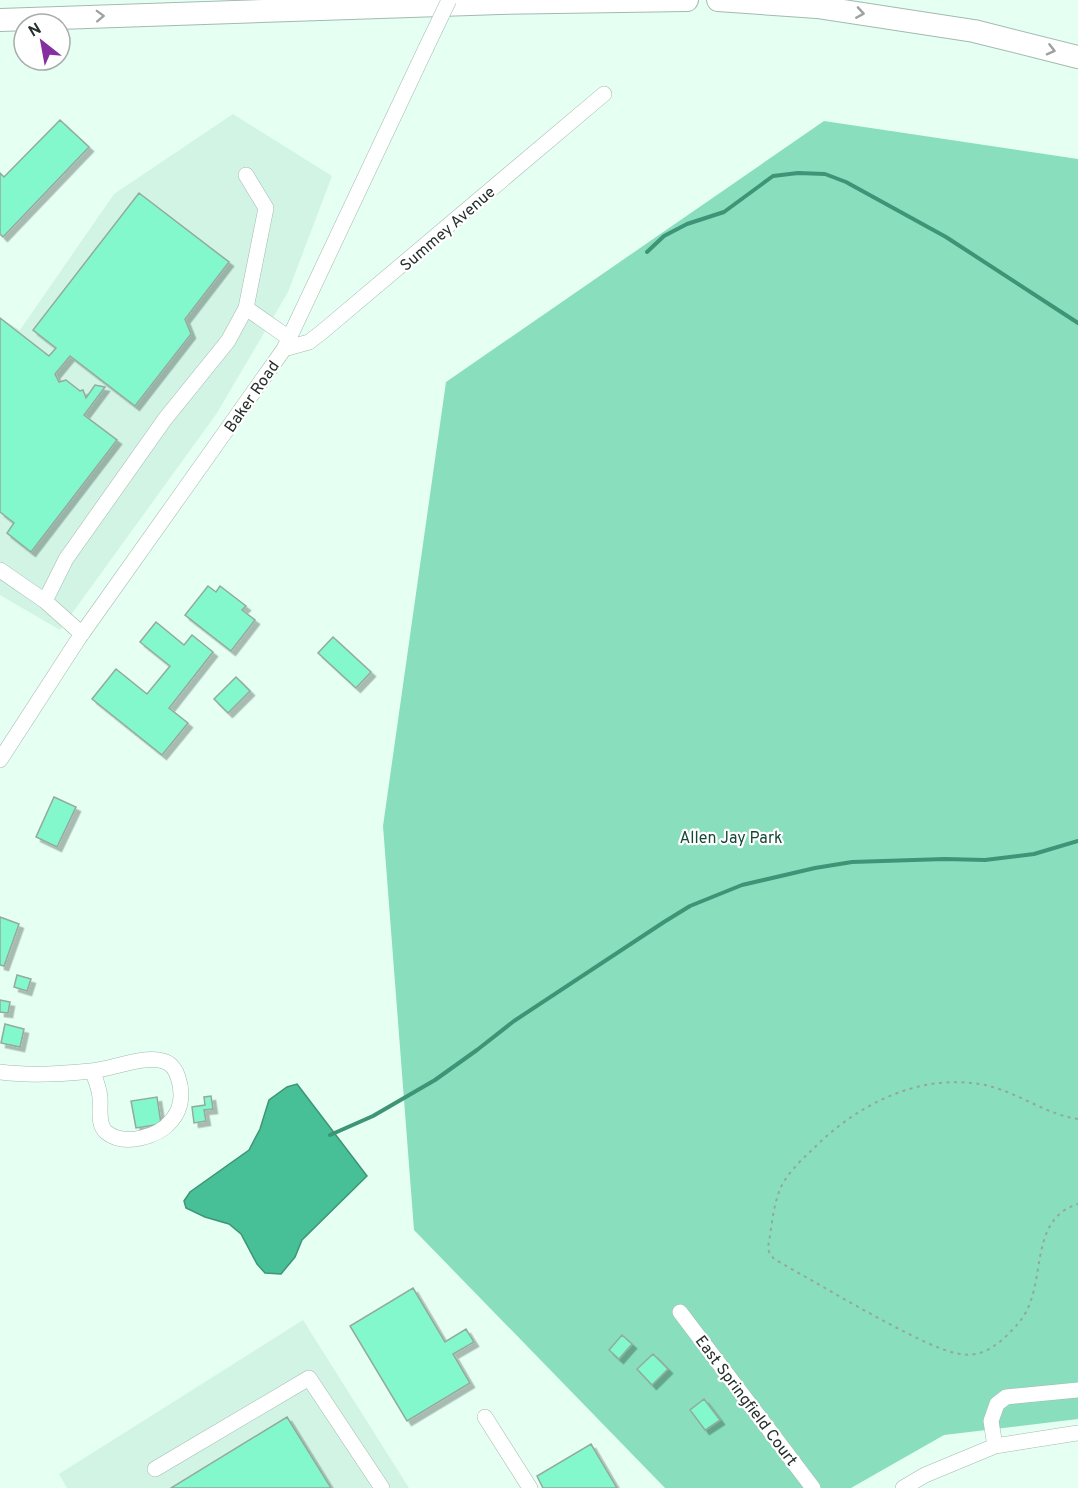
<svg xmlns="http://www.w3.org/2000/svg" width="1078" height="1488" font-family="Overpass,sans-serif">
	<defs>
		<filter id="shadow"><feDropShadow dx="4.5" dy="4.5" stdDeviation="0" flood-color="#0004"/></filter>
	</defs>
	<rect width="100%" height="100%" fill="#e5fff3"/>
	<path fill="#d1f4e5" d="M233,114L332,176L288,292L217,413L60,630L0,595V318L20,330L114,194Z
		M303,1320L409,1488H67L59,1474Z"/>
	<path fill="#89dfbd" d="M824,121L1078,159V1419L944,1435L851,1488H665L414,1230L383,826L446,382Z"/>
	<path fill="#48c097" stroke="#3e9477" stroke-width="1.5" d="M297,1084L367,1176L302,1240L295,1257L281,1274L265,1273L257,1264L241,1234L229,1224L205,1217L186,1208L184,1201L190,1192L249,1150L260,1129L269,1100L287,1087Z"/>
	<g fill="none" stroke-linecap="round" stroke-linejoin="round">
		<path stroke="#3e9477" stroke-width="4" d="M647,252L664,236L687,224L724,212L773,176L798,173L825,174L846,182L946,237L1078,323
			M330,1135L373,1116L435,1080L477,1050L514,1021L664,922L690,906L742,885L815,868L852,862L945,859L985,860L1034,854L1078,841"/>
	</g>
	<path fill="#84f8cd" stroke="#92aa9f" stroke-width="1.5" filter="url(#shadow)" d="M60,120L89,147L3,237L0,234V173L4,177Z
		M139,193L229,262L185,319L191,334L135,406L70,356L55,374L59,382L66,380L80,391L83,390L86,398L95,385L105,387L84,415L117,440L31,552L7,533L14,523L0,512V318L49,356L56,348L33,330Z
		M208,586L216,592L220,586L246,606L242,610L255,620L231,651L185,615Z
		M156,622L184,645L192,635L213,652L169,708L188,723L162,755L92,699L116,669L147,694L170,666L140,642Z
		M333,637L371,672L356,688L318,653Z
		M236,677L250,691L228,713L214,699Z
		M54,797L76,807L57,847L36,837Z
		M0,917L19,924L4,966L0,965Z
		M17,975L31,979L27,991L14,987Z
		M0,1000L10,1002L8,1013L0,1012Z
		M5,1024L24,1029L20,1047L1,1043Z
		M211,1096L213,1109L204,1110L206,1121L194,1123L192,1107L205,1105L204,1097Z
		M157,1097L161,1124L136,1128L131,1101Z
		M413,1288L445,1342L466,1329L474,1342L453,1354L470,1383L407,1421L350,1326Z
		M622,1335L632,1344L619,1359L609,1350Z
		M653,1354L668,1369L652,1385L637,1369Z
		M704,1399L720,1420L705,1430L690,1410Z
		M287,1417L331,1488H171Z
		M591,1444L617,1488H543L537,1476Z"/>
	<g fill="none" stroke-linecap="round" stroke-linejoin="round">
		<defs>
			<path id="minor" d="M246,308L289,338
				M284,349L309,342L322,332L604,94
				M0,570L45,601L82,634
				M45,601L66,559L165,419L228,341L246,308L266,208L246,175
				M0,760L79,638L284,349L426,48
				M0,1072C29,1076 62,1074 91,1071C111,1069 145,1055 163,1061C171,1063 176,1070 178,1077C183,1092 182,1108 172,1120C159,1137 124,1147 106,1132C97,1124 101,1108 100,1097C99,1088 96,1080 92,1071
				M680,1312L813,1488
				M485,1417L530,1488
				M995,1446L991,1421L997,1404L1006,1397L1078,1390
				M155,1469L309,1378L382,1488
				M903,1488L925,1475L995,1446L1078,1433"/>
			<path id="highway" d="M718,0L817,7L974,31L1078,57
				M0,20L500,3L687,0"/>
		</defs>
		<use href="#minor" stroke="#a2bab0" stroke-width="16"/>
		<use href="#highway" stroke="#a2bab0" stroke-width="24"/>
		<path stroke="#94a79e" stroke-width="2" stroke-dasharray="3 4.5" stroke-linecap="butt" d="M1078,1119C1043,1114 1014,1089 979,1084C916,1074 855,1106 812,1150C801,1160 789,1172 782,1185C773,1203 772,1227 768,1247L769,1252L774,1259C815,1282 855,1306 897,1328C917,1338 939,1350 960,1354C977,1357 990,1350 1002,1340C1014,1329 1026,1317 1031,1300C1043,1266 1035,1217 1078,1204"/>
		<use href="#minor" stroke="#fff" stroke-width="15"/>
		<use href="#highway" stroke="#fff" stroke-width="22"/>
		<defs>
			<path id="minor-bridge" d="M426,48L449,0"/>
		</defs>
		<use href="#minor-bridge" stroke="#a2bab0" stroke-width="16" stroke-linecap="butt"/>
		<use href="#minor-bridge" stroke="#fff" stroke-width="15"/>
	</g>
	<defs><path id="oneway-chevron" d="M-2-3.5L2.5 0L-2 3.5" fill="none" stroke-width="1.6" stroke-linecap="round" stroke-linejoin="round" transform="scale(1.5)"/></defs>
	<g stroke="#9da1a0">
		<use href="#oneway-chevron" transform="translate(860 13) rotate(9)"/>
		<use href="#oneway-chevron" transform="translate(100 16) rotate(-2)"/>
		<use href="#oneway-chevron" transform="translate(1051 50) rotate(14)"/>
	</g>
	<g text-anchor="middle" stroke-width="4.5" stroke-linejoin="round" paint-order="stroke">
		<g font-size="16" fill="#262f2b" stroke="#fff">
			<text transform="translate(447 228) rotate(-41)" y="6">Summey Avenue</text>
			<text transform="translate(251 396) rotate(-55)" y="6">Baker Road</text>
			<text transform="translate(747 1400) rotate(53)" y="6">East Springfield Court</text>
		</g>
		<g font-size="16" fill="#154736" stroke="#fff">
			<text x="731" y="843">Allen Jay Park</text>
		</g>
	</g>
	<g transform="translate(42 42) rotate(329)"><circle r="28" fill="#ffffff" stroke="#a8acaa" stroke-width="1.5"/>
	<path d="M0-4.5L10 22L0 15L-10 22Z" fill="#85309e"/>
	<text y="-9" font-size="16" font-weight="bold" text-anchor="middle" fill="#262f2b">N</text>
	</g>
</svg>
